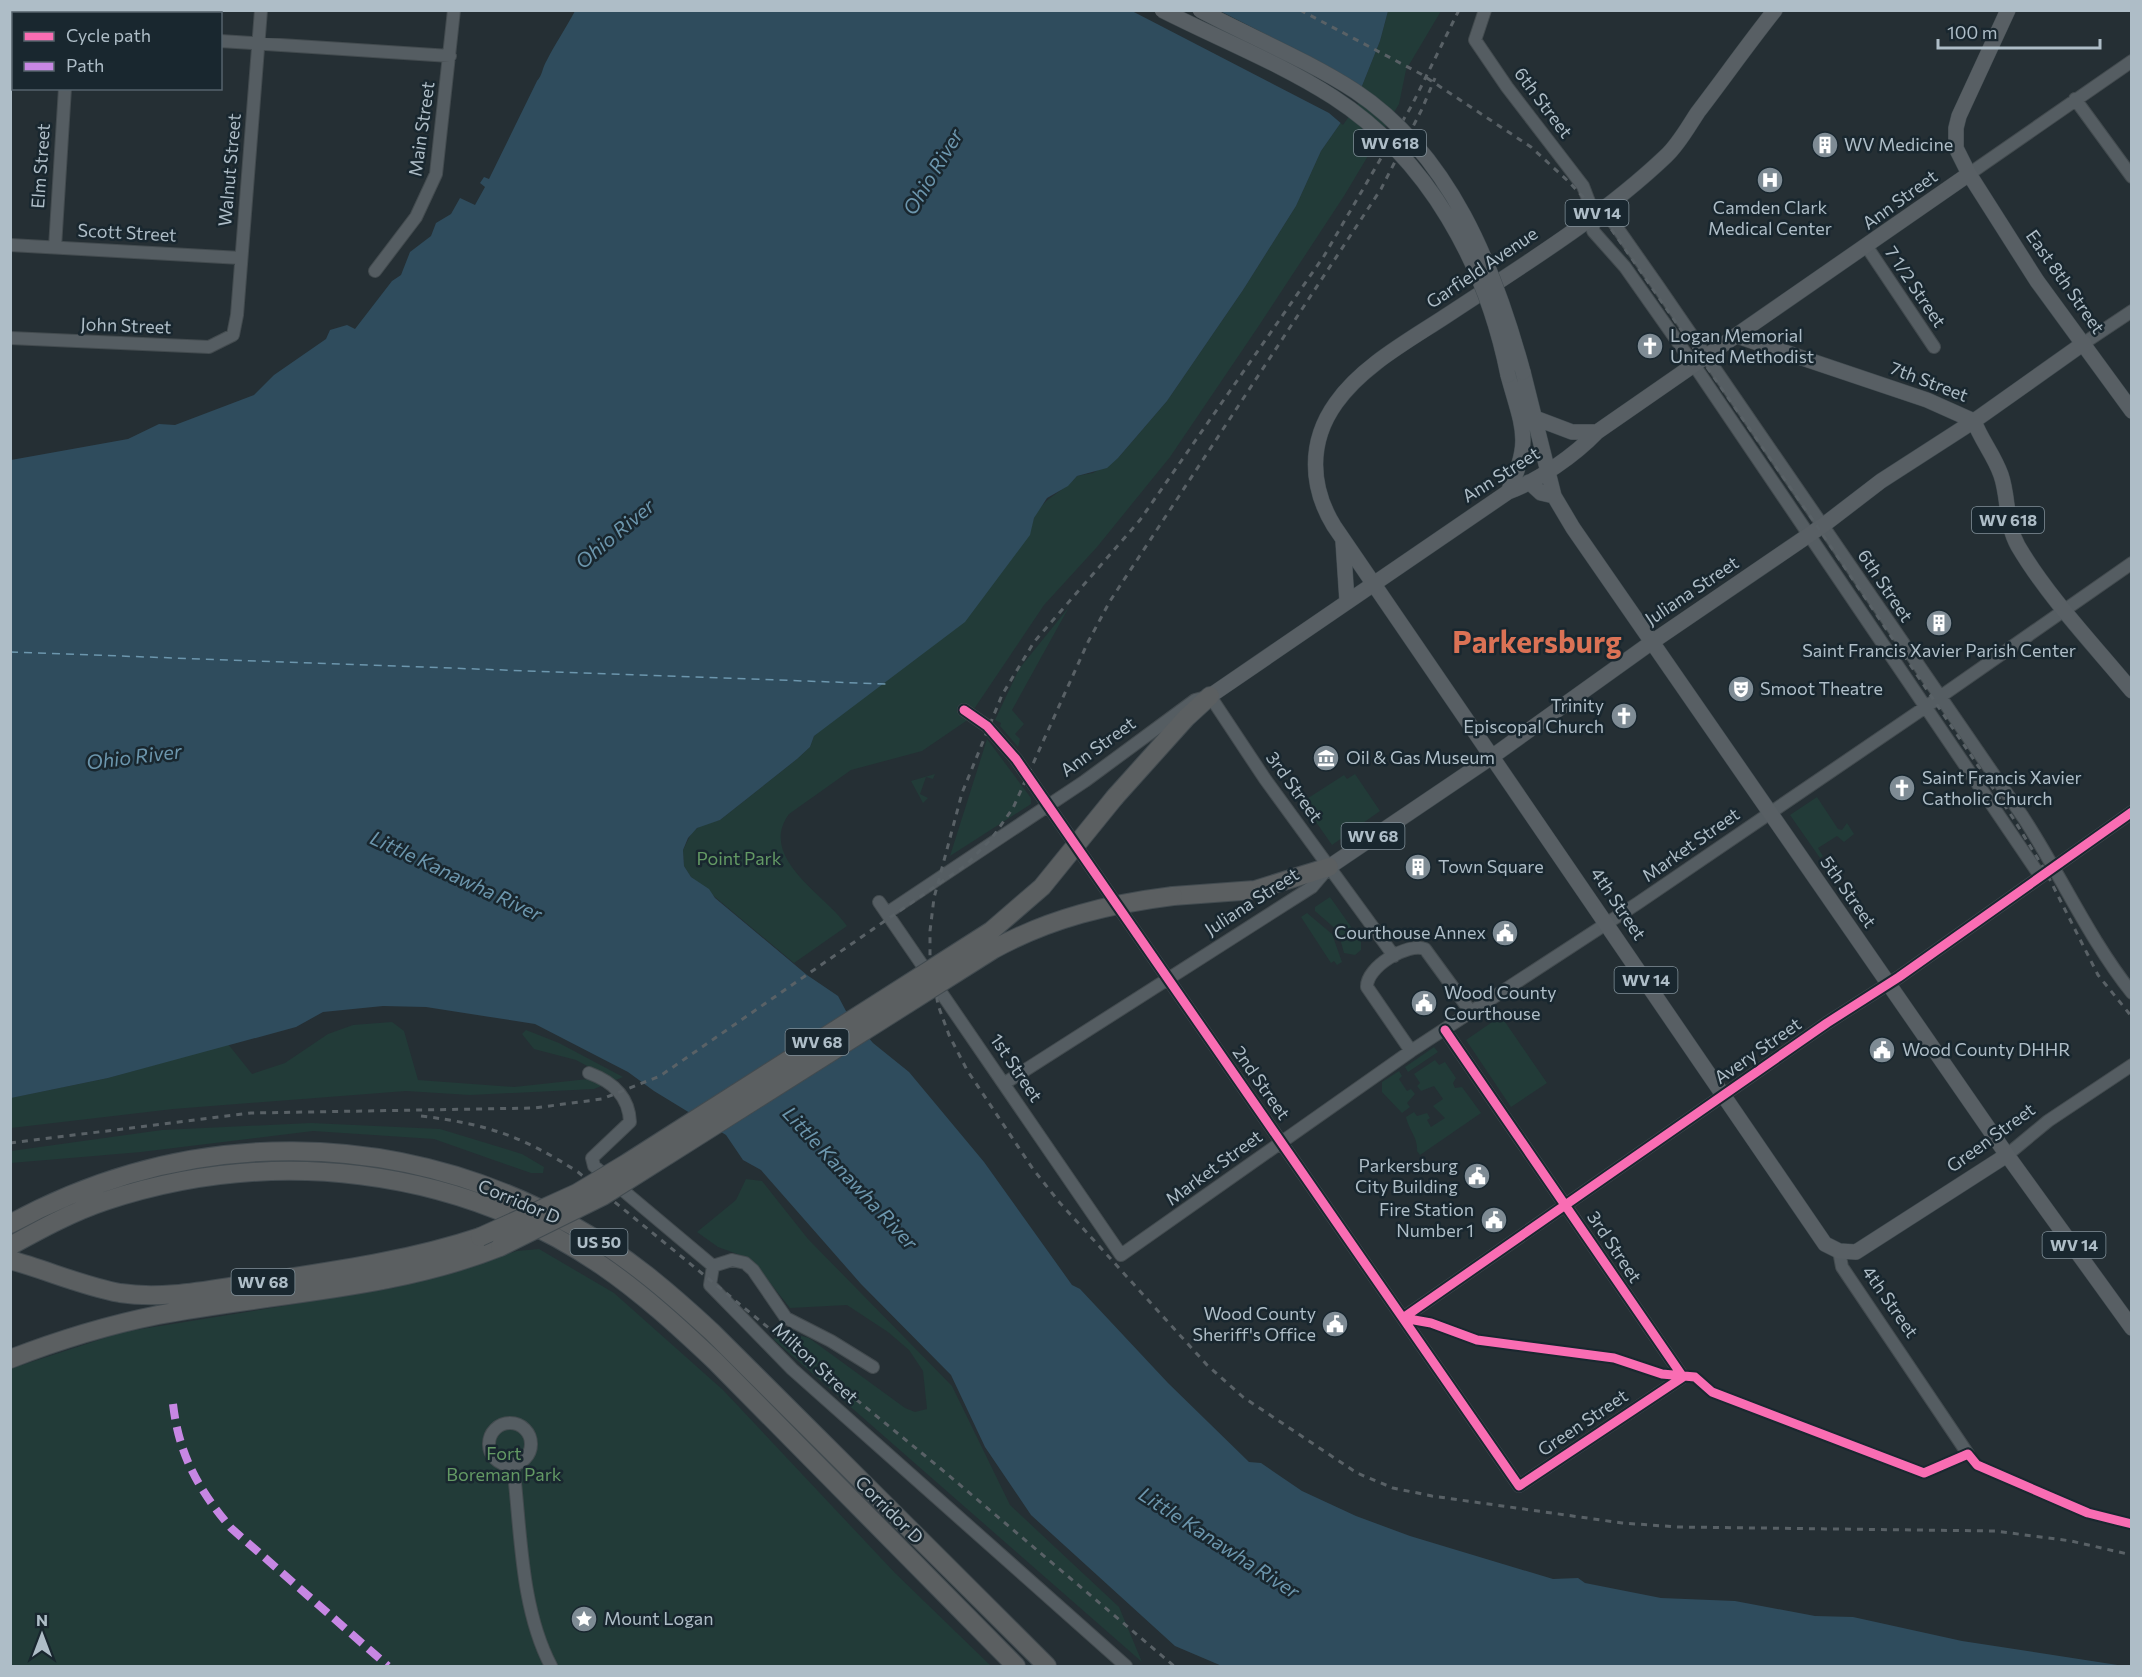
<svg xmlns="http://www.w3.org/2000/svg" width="2142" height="1677" font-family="Commissioner,sans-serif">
	<rect width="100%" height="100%" fill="#252f34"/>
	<path fill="#223b38" d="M1388,11H1441L1406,70L1399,104L1344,196L1258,327L1170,457L1097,547L1044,605L966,721L922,751L851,770L789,814C757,858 826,895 847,926L794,963L691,877L684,866L683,850L692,832L703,824L720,820L797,759L810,747L814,736L1031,530C1035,499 1060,496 1077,476L1093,473L1118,458L1167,401L1243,290L1296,206L1321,151L1356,101L1380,41Z
		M1069,607L1012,710L1024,724L1015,734L1020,739L1018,747L1000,726L1001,723L995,720L1019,669Z
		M987,739L1031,798V804L950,856Z
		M935,774L933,779L926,777L920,794L928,798L923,803L911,781Z
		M1355,774L1380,811L1332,845L1302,802L1344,775L1347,779Z
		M1817,797L1838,829L1842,830L1847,823L1854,834L1844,842L1837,836L1818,848L1823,856L1820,858L1790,815Z
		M1330,897L1361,941V950L1355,955L1344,953L1338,931L1315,911V907Z
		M1307,913L1332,934L1342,962L1337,965L1334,961L1331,963L1301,917Z
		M1501,1016L1547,1083L1511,1107L1466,1040Z
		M392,1022L404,1031L418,1080L514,1087L588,1079L591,1068L576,1060L534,1049L522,1034L526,1030L559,1043L623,1077L594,1089L470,1095L406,1091L173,1109L11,1128L10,1098L108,1078L228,1044L252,1074L285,1063L328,1034L353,1025Z
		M1434,1047L1438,1052L1408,1072L1405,1067Z
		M1435,1060L1439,1065L1445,1062L1456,1078L1453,1083L1455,1088L1462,1087L1481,1113L1420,1155L1417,1151C1418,1137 1409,1131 1406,1117L1414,1112L1417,1116L1427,1113L1430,1118L1427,1120L1431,1127L1445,1118L1433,1106L1443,1099L1434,1086L1421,1091L1417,1086L1420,1083L1414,1074Z
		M1399,1071L1402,1076L1399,1079L1407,1091L1411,1089L1415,1094L1407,1103L1410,1107L1402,1113L1382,1092V1082Z
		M311,1123L440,1129L522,1154L544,1167L543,1173H531L434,1139L313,1131L141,1152L11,1163V1151L162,1130Z
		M746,1179L762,1181L808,1239L952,1386L1010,1505L1119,1607L1142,1662L773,1339L787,1332L809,1338L905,1408L915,1412L927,1409L923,1371L909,1350L888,1332L847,1305L790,1308L751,1259L718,1247L697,1232L736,1200Z
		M539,1249L614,1293L723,1390L895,1573L991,1666H11L10,1369L123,1332L394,1288L517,1251Z"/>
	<path fill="#2f4c5d" d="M575,11H1388L1380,41L1356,101L1321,151L1296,206L1243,290L1167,401L1118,458L1107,468L1077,476L1068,486L1047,498L1034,518L1030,535L965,622L814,736L810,747L797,759L720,820L697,828L688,838L683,850L684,866L691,877L709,889L715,898L807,975L838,996L846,1011L873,1043L909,1072L984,1162L1072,1285L1080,1289L1168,1383L1249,1462L1261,1463L1302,1491L1356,1516L1410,1536L1553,1579L1578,1578L1585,1583L1661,1598L1735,1601L1815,1616L1853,1617L1962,1641L2124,1666H1222L1175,1646L1031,1515L985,1447L951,1375L861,1284L761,1170L743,1160L726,1135L654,1091L628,1072L535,1024L426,1007L383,1006L323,1012L296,1027L108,1078L11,1098V460L128,439L159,424L175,425L254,395L274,375L326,339L330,330L347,325L355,329L392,281L401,275L410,252L431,236L436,223L451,214L460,198L475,205L485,187L480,183L484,177L489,179L537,81C543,74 542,68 547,60C555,44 566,28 575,11Z"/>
	<path fill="#252f34" d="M1132,11H1220L1308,56L1359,102L1343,125L1329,113Z"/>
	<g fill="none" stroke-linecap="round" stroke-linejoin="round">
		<path stroke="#6c96ad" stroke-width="1.5" stroke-dasharray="8 6" stroke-linecap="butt" d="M10,652L887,684"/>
		<defs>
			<path id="minor" d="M1485,10L1475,40L1507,87L1583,186L1594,215L1593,231L1625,267L1694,365L2040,876
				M73,14V10
				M10,27H14
				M220,41L450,56
				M2075,99L2132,177
				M1969,174L2132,61
				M1594,215L1611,219L1658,286L2023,817C2061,875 2089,939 2132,993
				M10,245L241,258
				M55,247L65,88
				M1867,247L1934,347
				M375,271L416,217L436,174L454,10
				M10,338L209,347L233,335L237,315L261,10
				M2084,343L2132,311
				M964,710L987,726L1016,759L1519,1486L1683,1377L1445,1030
				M879,902L1121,1255L1411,1051L1638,903L1927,706L2132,563
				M887,913L1085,781L1195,700L1210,696L1265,779L1394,956
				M1411,1051L1367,987C1366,967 1408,942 1425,949L1471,1012
				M589,1073C613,1082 629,1096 630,1122L592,1158L594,1166L713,1266L710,1285L792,1369L1126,1666
				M1005,1083L1312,887L1329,867
				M2007,1155L2048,1121L2132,1065
				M1839,1251L1842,1267L1968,1454
				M713,1266L732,1260L745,1263L753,1270L786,1318L831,1341L873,1367
				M1403,1318L1827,1023L1899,977L2132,812
				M489 1444a21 21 0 1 1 42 0a21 21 0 1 1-42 0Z
				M513,1464C521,1530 520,1607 551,1666"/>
			<path id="major" d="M1775,10C1748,44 1724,78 1698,112C1688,127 1679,144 1666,156C1601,218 1520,267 1446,316C1408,341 1362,366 1336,403C1308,442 1310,487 1334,526L1825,1244L1839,1251L1856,1252L2007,1155
				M2008,10L1959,116L1956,128V148L1969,174L2037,281L2132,411
				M1737,336L1927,400L1974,421C1981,440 1994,455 2001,475C2009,498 2005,523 2018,546C2048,597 2094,645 2132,691
				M1523,372L1554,496L1573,528L2007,1155L2132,1328
				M1535,418L1572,432H1597
				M1529,482L1541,493L1554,496
				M1508,492C1533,440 1522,427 1508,375
				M1343,541L1347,601
				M1210,696L1508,492C1538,481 1575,455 1597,432L1969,174
				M1329,867L1493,756L1652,642L1825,524L1881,481L1974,421L2084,343"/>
			<path id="highway" d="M1115,797L1186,718L1210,696
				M1173,896L1255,890L1329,867
				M10,1224C189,1126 397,1127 575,1227C626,1255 670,1293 712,1332L1047,1666
				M10,1246C41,1229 72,1212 105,1201C271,1146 455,1166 601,1265C642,1293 679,1327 715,1361L1016,1666
				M10,1260C47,1270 82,1286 120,1293C165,1300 212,1289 256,1283C332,1271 408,1261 480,1237
				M10,1359C59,1340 108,1325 158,1315C272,1293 392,1290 500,1247"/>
		</defs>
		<use href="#minor" stroke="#434b4f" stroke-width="14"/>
		<use href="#major" stroke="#424c51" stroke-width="16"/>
		<use href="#highway" stroke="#424b50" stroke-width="20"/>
		<use href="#minor" stroke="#555d62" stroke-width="12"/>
		<use href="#major" stroke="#585f64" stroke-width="15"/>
		<use href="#highway" stroke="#5b5f61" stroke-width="18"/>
		<path stroke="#596166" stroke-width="3" stroke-dasharray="6 6" stroke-linecap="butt" d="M1300,10L1421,74L1531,147L1569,182L1605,220L1817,526L2013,818L2046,872L2098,975L2132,1017
			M1459,10L1412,105L1324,256L1140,520L1034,642L1002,695L962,793L934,898L930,931V958L938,1005L949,1035L967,1070L1033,1169L1060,1203L1207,1365L1243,1397L1357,1473L1393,1488L1432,1496L1622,1523L1678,1527L1995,1531L2071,1541L2132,1555
			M421,1116C487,1124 522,1136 578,1172L940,1468L1174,1666
			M10,1143L251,1113L534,1108L602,1099L660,1076L966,865L992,838L1013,808L1088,642L1110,601L1381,189L1422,109L1435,78"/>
		<defs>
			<path id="major-bridge" d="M1162,10C1219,39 1280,63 1333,97C1429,159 1486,265 1508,375
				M1200,10C1251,37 1307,60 1355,91C1450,154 1494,266 1523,372"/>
			<path id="highway-bridge" d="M480,1237L577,1193L627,1163L991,931L1042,887L1115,797
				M500,1247L603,1196L994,949C1051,918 1109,904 1173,896"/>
		</defs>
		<use href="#major-bridge" stroke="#424c51" stroke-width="16" stroke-linecap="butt"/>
		<use href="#highway-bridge" stroke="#424b50" stroke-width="20" stroke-linecap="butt"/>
		<use href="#major-bridge" stroke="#585f64" stroke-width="15"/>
		<use href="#highway-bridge" stroke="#5b5f61" stroke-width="18"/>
		<path stroke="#c787e3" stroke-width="8" stroke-dasharray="15 8" stroke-linecap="butt" d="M173,1404C179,1455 198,1489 231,1528L388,1666"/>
		<defs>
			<path id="cycleway" d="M964,710L987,726L1016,759L1519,1486L1683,1377L1445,1030
				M1403,1318L1827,1023L1899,977L2132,812
				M1403,1318L1431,1323L1477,1340L1614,1358L1662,1374L1695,1377L1712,1392L1924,1473L1968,1454L1977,1465L2088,1513L2132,1524"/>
		</defs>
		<use href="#cycleway" stroke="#19272f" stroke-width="13"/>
		<use href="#cycleway" stroke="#f96db3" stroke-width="9"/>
	</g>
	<defs>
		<symbol id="building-disc" viewBox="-11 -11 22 22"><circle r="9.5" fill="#7e8b94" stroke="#19272f"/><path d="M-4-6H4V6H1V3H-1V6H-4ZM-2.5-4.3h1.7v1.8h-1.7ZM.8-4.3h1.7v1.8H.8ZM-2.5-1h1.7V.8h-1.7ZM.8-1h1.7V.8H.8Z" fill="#fff"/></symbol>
		<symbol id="hospital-disc" viewBox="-11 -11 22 22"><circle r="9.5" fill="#7e8b94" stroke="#19272f"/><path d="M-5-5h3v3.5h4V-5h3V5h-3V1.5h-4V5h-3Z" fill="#fff"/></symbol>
		<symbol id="church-disc" viewBox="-11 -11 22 22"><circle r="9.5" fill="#7e8b94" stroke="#19272f"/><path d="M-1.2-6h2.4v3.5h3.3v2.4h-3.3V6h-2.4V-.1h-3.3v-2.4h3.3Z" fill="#fff"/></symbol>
		<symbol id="theatre-disc" viewBox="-11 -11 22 22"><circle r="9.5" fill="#7e8b94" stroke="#19272f"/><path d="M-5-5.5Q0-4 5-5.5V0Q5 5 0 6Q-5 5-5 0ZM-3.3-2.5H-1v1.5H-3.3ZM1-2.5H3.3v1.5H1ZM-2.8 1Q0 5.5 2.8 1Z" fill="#fff"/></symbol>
		<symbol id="museum-disc" viewBox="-11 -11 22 22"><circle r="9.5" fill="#7e8b94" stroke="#19272f"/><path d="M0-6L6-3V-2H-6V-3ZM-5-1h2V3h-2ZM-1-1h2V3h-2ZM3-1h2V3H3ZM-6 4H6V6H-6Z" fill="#fff"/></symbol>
		<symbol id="civic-disc" viewBox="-11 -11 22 22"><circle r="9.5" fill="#7e8b94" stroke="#19272f"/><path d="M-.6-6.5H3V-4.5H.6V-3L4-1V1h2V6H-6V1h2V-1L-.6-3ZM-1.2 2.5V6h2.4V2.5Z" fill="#fff"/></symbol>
		<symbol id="sight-disc" viewBox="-11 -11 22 22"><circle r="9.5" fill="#7e8b94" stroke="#19272f"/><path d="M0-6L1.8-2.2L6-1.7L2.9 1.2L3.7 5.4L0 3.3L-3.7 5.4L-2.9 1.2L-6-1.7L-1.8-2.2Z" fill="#fff"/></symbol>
	</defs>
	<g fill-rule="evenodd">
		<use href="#building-disc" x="1810" y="130" width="30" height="30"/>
		<use href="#hospital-disc" x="1755" y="165" width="30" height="30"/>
		<use href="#church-disc" x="1635" y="331" width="30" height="30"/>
		<use href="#building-disc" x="1924" y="608" width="30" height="30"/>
		<use href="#theatre-disc" x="1726" y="674" width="30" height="30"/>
		<use href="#church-disc" x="1609" y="701" width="30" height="30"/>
		<use href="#museum-disc" x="1311" y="743" width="30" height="30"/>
		<use href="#church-disc" x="1887" y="773" width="30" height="30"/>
		<use href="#building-disc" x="1403" y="852" width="30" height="30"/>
		<use href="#civic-disc" x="1490" y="918" width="30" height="30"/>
		<use href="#civic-disc" x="1409" y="988" width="30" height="30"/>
		<use href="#civic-disc" x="1867" y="1035" width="30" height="30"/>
		<use href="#civic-disc" x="1462" y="1161" width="30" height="30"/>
		<use href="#civic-disc" x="1479" y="1205" width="30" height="30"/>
		<use href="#civic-disc" x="1320" y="1309" width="30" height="30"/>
		<use href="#sight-disc" x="569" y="1604" width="30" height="30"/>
	</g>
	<g text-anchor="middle" stroke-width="5" stroke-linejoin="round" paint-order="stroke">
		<g fill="#19272f" stroke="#819099" stroke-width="1.5">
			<rect x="1354" y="130" width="72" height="26" rx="4.5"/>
			<rect x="1565.5" y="200" width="63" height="26" rx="4.5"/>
			<rect x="1972" y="507" width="72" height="26" rx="4.5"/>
			<rect x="1341.5" y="823" width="63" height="26" rx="4.5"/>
			<rect x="1614.5" y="967" width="63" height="26" rx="4.5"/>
			<rect x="785.5" y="1029" width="63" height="26" rx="4.5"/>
			<rect x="570.5" y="1229" width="57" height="26" rx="4.5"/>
			<rect x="2042.5" y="1232" width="63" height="26" rx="4.5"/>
			<rect x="231.5" y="1269" width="63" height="26" rx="4.5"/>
		</g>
		<g font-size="16" font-weight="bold" fill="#aebdc7">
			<text x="1390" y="149">WV 618</text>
			<text x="1597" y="219">WV 14</text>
			<text x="2008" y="526">WV 618</text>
			<text x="1373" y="842">WV 68</text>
			<text x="1646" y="986">WV 14</text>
			<text x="817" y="1048">WV 68</text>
			<text x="599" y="1248">US 50</text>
			<text x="2074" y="1251">WV 14</text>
			<text x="263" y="1288">WV 68</text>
		</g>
		<g font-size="18" fill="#aebdc7" stroke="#19272f">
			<text transform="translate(1543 103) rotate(53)" y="6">6th Street</text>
			<text transform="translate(422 129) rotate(-82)" y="6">Main Street</text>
			<text transform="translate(41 166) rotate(-86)" y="6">Elm Street</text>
			<text transform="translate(230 170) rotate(-85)" y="6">Walnut Street</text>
			<text transform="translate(1900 200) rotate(-36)" y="6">Ann Street</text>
			<text transform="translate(127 233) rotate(3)" y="6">Scott Street</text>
			<text transform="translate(1482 268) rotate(-34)" y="6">Garfield Avenue</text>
			<text transform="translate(2065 282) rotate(55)" y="6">East 8th Street</text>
			<text transform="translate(1915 287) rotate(56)" y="6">7 1/2 Street</text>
			<text transform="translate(126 326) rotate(2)" y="6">John Street</text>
			<text transform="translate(1929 382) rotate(21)" y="6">7th Street</text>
			<text transform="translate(1501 475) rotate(-32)" y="6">Ann Street</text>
			<text transform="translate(1885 586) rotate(56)" y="6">6th Street</text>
			<text transform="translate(1692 591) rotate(-34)" y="6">Juliana Street</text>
			<text transform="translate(1098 747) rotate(-36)" y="6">Ann Street</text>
			<text transform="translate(1294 787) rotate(54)" y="6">3rd Street</text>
			<text transform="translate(1691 845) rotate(-35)" y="6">Market Street</text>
			<text transform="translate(1848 892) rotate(55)" y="6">5th Street</text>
			<text transform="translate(1252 902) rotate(-33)" y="6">Juliana Street</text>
			<text transform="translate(1618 904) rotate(56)" y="6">4th Street</text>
			<text transform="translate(1758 1051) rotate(-35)" y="6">Avery Street</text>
			<text transform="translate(1016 1068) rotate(56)" y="6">1st Street</text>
			<text transform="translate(1261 1083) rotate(55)" y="6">2nd Street</text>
			<text transform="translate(1991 1138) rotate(-36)" y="6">Green Street</text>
			<text transform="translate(1214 1168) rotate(-36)" y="6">Market Street</text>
			<text transform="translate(519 1202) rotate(23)" y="6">Corridor D</text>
			<text transform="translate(1614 1247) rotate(56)" y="6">3rd Street</text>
			<text transform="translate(1890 1302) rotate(55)" y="6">4th Street</text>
			<text transform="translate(815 1363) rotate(43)" y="6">Milton Street</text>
			<text transform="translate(1583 1423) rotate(-34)" y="6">Green Street</text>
			<text transform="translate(889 1510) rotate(45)" y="6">Corridor D</text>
		</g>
		<g font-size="18" fill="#aebdc7" stroke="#19272f" text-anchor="start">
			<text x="1844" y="151">WV Medicine</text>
			<text x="1770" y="214" text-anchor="middle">Camden Clark<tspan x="1770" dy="21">Medical Center</tspan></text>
			<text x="1670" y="342">Logan Memorial<tspan x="1670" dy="21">United Methodist</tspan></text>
			<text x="1939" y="657" text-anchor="middle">Saint Francis Xavier Parish Center</text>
			<text x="1760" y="695">Smoot Theatre</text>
			<text x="1604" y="712" text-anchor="end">Trinity<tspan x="1604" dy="21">Episcopal Church</tspan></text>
			<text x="1346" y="764">Oil &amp; Gas Museum</text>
			<text x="1922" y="784">Saint Francis Xavier<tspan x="1922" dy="21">Catholic Church</tspan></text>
			<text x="1438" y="873">Town Square</text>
			<text x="1486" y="939" text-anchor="end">Courthouse Annex</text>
			<text x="1444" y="999">Wood County<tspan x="1444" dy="21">Courthouse</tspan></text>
			<text x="1902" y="1056">Wood County DHHR</text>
			<text x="1458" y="1172" text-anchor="end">Parkersburg<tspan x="1458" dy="21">City Building</tspan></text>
			<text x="1474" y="1216" text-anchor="end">Fire Station<tspan x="1474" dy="21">Number 1</tspan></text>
			<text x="1316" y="1320" text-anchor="end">Wood County<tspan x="1316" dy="21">Sheriff's Office</tspan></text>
			<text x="604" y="1625">Mount Logan</text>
		</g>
		<g font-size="18" fill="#639964" stroke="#19272f">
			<text x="739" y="865">Point Park</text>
			<text x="504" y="1460">Fort<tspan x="504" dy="21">Boreman Park</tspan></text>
		</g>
		<g font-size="20" font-style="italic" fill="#6c96ad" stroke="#19272f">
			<text transform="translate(933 172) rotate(-59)" y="7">Ohio River</text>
			<text transform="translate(615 534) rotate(-40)" y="7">Ohio River</text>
			<text transform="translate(134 757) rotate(-7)" y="7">Ohio River</text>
			<text transform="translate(456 876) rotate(25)" y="7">Little Kanawha River</text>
			<text transform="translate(850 1178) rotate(47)" y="7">Little Kanawha River</text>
			<text transform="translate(1219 1543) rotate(33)" y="7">Little Kanawha River</text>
		</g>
		<g font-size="30" font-weight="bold" fill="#db7255" stroke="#19272f">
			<text x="1537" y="653">Parkersburg</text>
		</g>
	</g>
	<rect width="2142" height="1677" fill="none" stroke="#aebdc7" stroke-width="24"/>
	<rect x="12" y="12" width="210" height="78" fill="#19272f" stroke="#55636c" stroke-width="1.5"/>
	<rect x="24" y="32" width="30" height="9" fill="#f96db3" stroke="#55636c" stroke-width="1.5"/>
	<text x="66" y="42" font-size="18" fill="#aebdc7">Cycle path</text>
	<rect x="24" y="62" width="30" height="9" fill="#c787e3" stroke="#55636c" stroke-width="1.5"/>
	<text x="66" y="72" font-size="18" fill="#aebdc7">Path</text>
	<g transform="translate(42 1635)" stroke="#19272f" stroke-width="4.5" paint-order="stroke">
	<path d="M0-4.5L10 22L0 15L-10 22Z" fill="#aebdc7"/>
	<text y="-9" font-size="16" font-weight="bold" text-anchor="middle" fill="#aebdc7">N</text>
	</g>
	<path d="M1938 39v9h162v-9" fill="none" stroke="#aebdc7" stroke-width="3"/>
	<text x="1947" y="39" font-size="18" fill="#aebdc7" stroke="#19272f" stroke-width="4.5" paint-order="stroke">100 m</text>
</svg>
